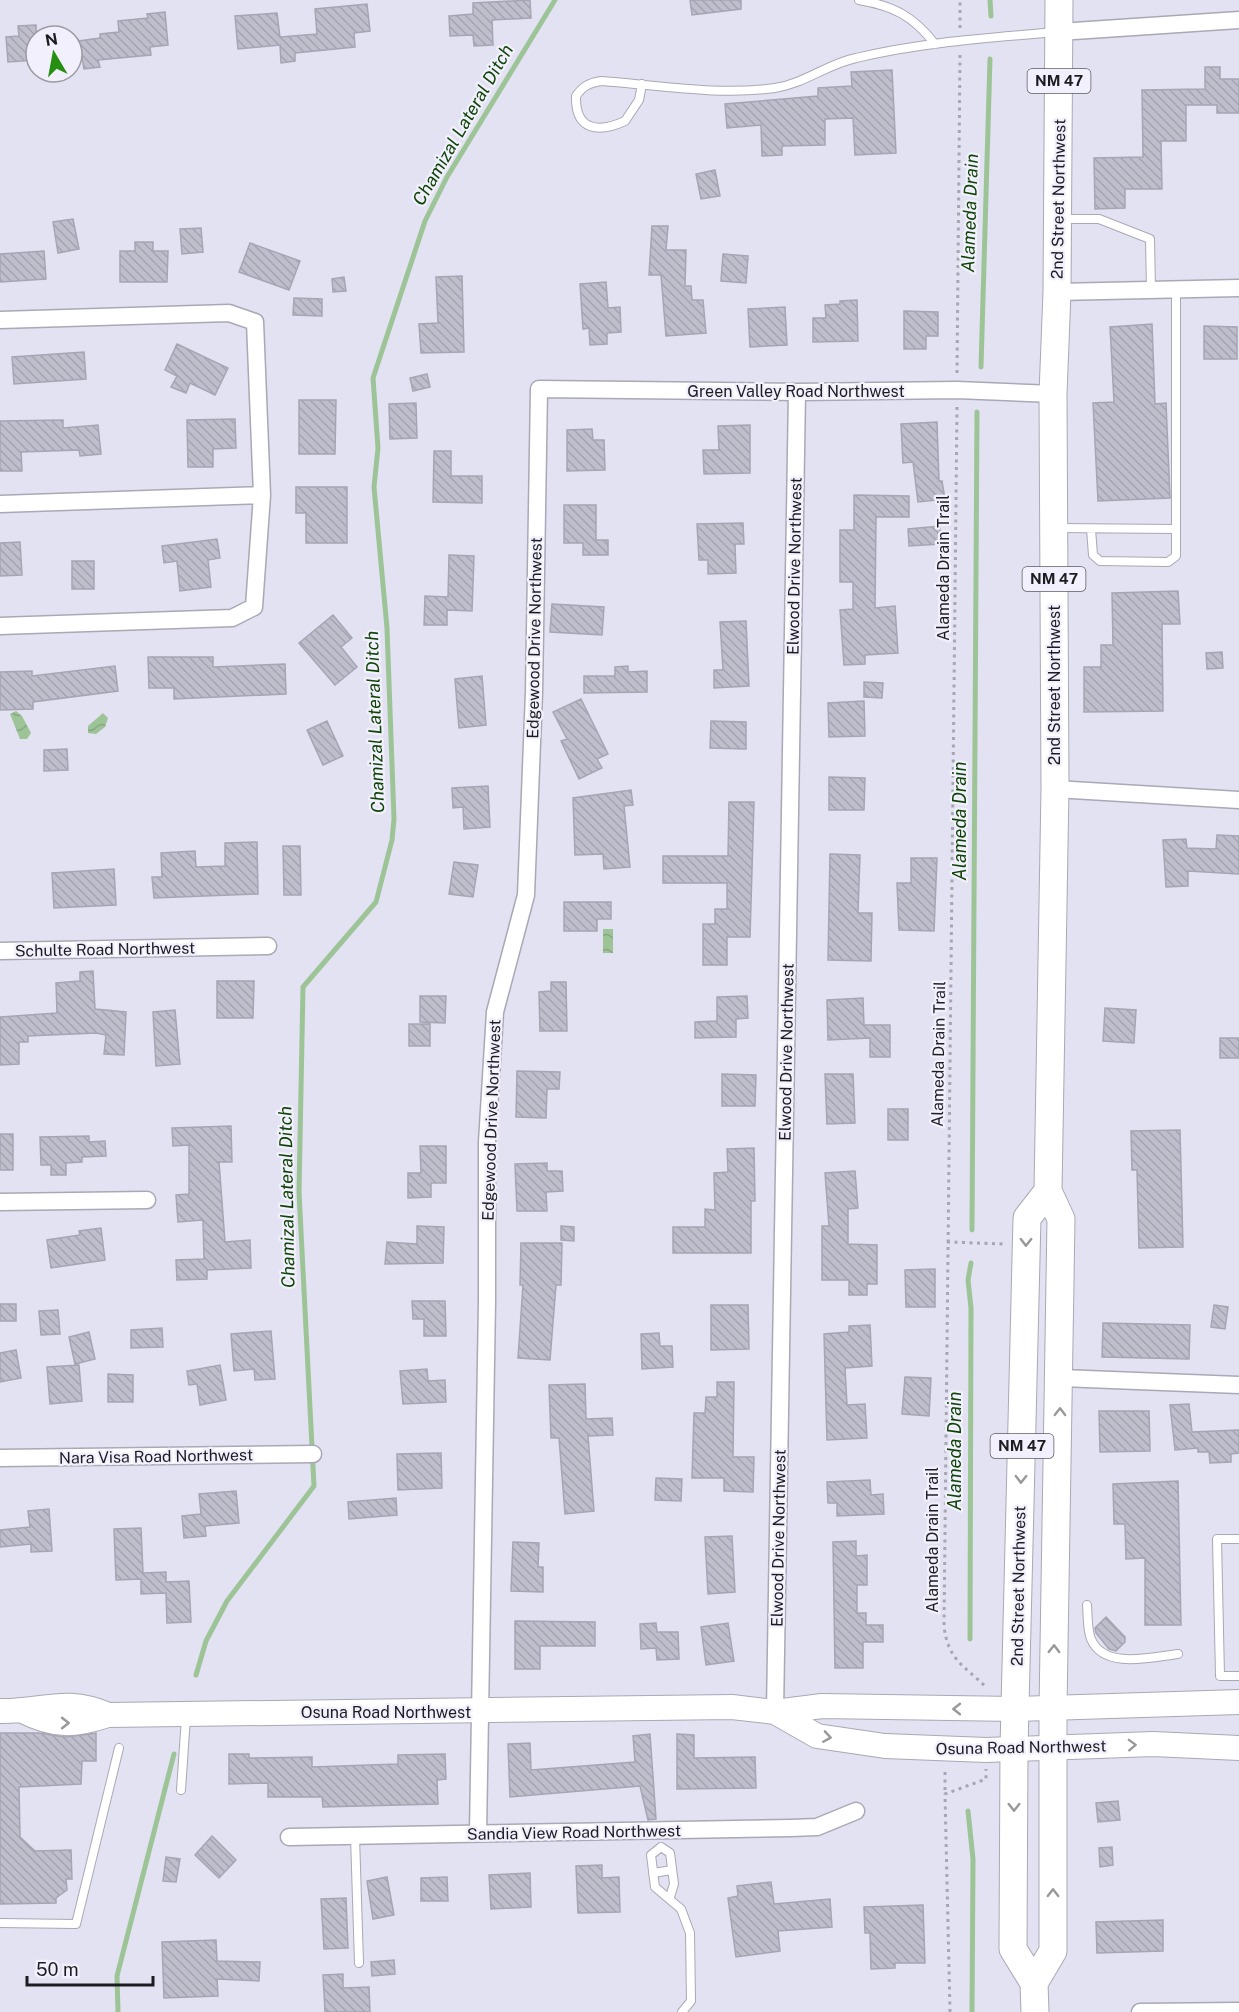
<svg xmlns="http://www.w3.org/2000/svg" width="1239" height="2012" font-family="'Public Sans',sans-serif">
	<defs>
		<pattern id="water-waves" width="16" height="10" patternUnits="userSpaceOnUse" patternTransform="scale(1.5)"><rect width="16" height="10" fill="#9dc497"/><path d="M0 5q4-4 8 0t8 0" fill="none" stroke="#87a882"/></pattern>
		<pattern id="building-back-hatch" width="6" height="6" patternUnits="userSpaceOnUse" patternTransform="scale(1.5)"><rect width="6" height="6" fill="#bfbecd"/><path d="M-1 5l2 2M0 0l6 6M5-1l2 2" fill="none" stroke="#a4a3b0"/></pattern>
	</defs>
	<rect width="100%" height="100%" fill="#e3e2f2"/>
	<path fill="url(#water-waves)" d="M16,711L22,716L31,733L27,739H20L10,714Z
		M103,713L108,718L105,727L96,734L88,733V726Z
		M603,929H613V953H603Z"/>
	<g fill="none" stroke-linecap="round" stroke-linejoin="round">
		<path stroke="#9dc497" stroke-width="5" d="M990,0L991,16
			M981,367L990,59
			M972,1230L977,412
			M970,1639L971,1308L968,1280L971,1263
			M196,1675L206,1641L227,1601L314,1486L299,1192L303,987L376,902L392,840L394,819L387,628L374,487L378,448L373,378L425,221L447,177L555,0
			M968,1811L973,1859L972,2012
			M118,2012L117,1976L174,1754"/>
	</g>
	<path fill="url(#building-back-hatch)" stroke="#a6a5b4" stroke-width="1.5" d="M530,0L531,18L492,20L493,45L474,46L473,35L450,36L449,16L473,14V3Z
		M690,0H741V9L692,15Z
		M367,4L370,31L354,33L355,47L295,53V61L281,63L280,45L238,49L235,16L277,13L280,37L317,34L315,9Z
		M165,12L168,45L150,47L151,55L98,60L100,67L84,69L79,41L100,38V34L119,32L118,21L148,18L147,14Z
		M36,25V60L8,62L6,37L19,36L18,26Z
		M1205,67H1220V79H1239V113H1217V105H1186V141H1161L1162,189H1125V208L1095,209L1094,158L1143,157L1142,90L1205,89Z
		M892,70L896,153L855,155L853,118L825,119V145L782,146V155L762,156L761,125L727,128L725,104L818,96V88L852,86L851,72Z
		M715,170L720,196L701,199L696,174Z
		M73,219L79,249L58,253L53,222Z
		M652,226H668L666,250H686L685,286H691L692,300H703L706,333L666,336L661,275H649Z
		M201,228L203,252L182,254L180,229Z
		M135,242H153V251H168L167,282H120V251H135Z
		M250,243L300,261L289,290L239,272Z
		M44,251L46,279L0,282V254Z
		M723,254L748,256L746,283L721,281Z
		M462,276L464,352L421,353L419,324L438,323L436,277Z
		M344,277L346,291L333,292L332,279Z
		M606,282L608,308L620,307L621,332L607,333V344L590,345L589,328L583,329L580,284Z
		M294,298L322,299V316L293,315Z
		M857,300L858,341L813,342V318H826L825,305L840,304V301Z
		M785,307L787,345L750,347L748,309Z
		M904,311L938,312V336H926V349H904Z
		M1152,324L1155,404L1166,403L1170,498L1098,501L1093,403L1114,402L1110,327Z
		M1204,326L1237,327V359H1204Z
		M177,344L228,368L215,395L190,383L186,393L171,387L177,376L165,370Z
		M84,352L86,379L14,384L12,357Z
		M427,374L430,387L413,391L410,378Z
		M299,400H336L335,454H299Z
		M416,403L417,438L390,439L389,404Z
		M235,419L236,448L213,449V467H188L187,420Z
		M63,420V428L98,425L101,454L80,456L79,450L21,452L22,471H0V421Z
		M937,422L939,481H942L945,499L918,502L913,462L903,463L901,424Z
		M750,425V473L704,474L703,450H719L718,426Z
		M592,429L593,440H604L605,470L567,471V430Z
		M434,451H451V476H482V503L433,502Z
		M296,487H347V543H306V513H296Z
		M854,495L909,496V517H876L875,608L895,606L898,653L865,655V664L844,665L840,610L853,609V582H840V530H854Z
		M564,505H596V540H608V555H583V543H564Z
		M743,523L744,544H735L736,573L708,574V560H699L697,524Z
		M940,526L941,544L909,546L908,529Z
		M217,539L220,558L208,560L211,587L180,591L177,561L164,563L162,546Z
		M20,542L22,575L0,576V543Z
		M449,555L474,556L472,611L447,610V625H424L425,596L448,597Z
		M72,561H94V589H72Z
		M1178,591L1180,624H1162L1163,711L1084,712V667H1101V645H1113L1112,593Z
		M552,604L604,607L602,635L550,632Z
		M333,615L352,638L341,647L357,667L335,685L299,643Z
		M746,621L749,686L714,688V670H723L720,622Z
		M1222,652L1223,668L1207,669L1206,653Z
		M148,657H213V667L285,664L286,694L174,699V688H149Z
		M115,666L118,691L33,702V709L0,710V672L32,671V676Z
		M628,666V672L647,671V692L584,693V676H615V667Z
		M482,676L486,725L459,728L455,679Z
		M864,682L883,683L882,698L864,697Z
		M581,699L608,754L597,759L602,768L579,779L561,741L567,739L553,712Z
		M864,701L865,736L829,737L828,703Z
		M327,721L343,756L323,765L307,730Z
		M711,721L746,722V749L710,748Z
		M67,749L68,770L44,771V750Z
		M829,777L865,778L864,810H829Z
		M488,786L490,827L464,829L463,807L453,808L452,788Z
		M631,790L633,805L624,806L630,867L604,869L603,854L575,855L573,798Z
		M729,802H754L750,937H727V965H703V924H715V909H727V883H663V856H728Z
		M1217,835L1239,836V874L1188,871V886L1166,887L1163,840L1186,839L1187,848L1216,849Z
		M257,842L258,894L154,898L152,877H162L161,853L195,851L196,867L225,866V843Z
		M283,846H300L301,895H284Z
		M830,854L860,855L858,913H872L871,961L828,960Z
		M911,858H937L934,931L899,930L897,883H911Z
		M454,862L478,865L473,897L449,894Z
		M114,869L116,905L54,908L52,873Z
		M564,902H611V919H597V931H564Z
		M93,971L95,1009L126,1012L124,1055L104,1054L106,1035L96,1033L28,1036V1042H19V1064L0,1065V1017L57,1013L56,983L80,981V972Z
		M217,981H254L253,1018H217Z
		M551,982H566L567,1031H540L539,992L551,991Z
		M420,996H446L445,1023L420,1022Z
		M747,996L748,1018L736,1019V1037L695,1038V1022L717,1021V997Z
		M863,998L864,1025H890V1057H870V1038L828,1040L827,1000Z
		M1105,1008L1136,1010L1134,1043L1103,1041Z
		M175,1010L180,1064L156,1066L153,1012Z
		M409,1024H430V1046H409Z
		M1220,1038H1239V1058H1220Z
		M517,1071L560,1072L559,1089H547L546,1118L516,1117Z
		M722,1074L756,1075L755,1106H722Z
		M825,1074H853L855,1123L827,1124Z
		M888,1109H908V1140H888Z
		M231,1126L232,1162H219L225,1242L250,1240L251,1268L207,1270V1279L177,1280L176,1260L204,1259L203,1220L178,1222L176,1195L189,1194V1145L173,1146L172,1128Z
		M1180,1130L1183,1247L1139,1248L1137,1170H1132L1131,1131Z
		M0,1134H13V1170H0Z
		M89,1136V1142L105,1141L106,1156L82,1157V1162L66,1163V1175H51V1165H41L40,1137Z
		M420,1146H446V1183H431V1197L408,1198V1173H421Z
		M754,1148L755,1201H751V1253H673V1227H705V1209L715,1210L714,1173L728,1172L727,1149Z
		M547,1163V1171H562L563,1191L546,1192L547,1211H517L515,1164Z
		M855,1171L858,1208L848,1209V1244L877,1245V1284H867V1295H849V1280H822V1226H829L825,1173Z
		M417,1226L444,1227L443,1263L385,1264L387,1242L417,1244Z
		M561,1226L574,1227V1241L561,1240Z
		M101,1228L105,1260L51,1268L47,1240L80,1235L79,1231Z
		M521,1243H562L561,1285H556L550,1360L518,1358L523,1285H520Z
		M935,1269V1307H906L905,1270Z
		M412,1301H445L446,1336H424V1319H413Z
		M0,1304H16V1321H0Z
		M711,1305H748L749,1349L711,1350Z
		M1214,1305L1228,1307L1225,1329L1211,1327Z
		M58,1310L60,1334L41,1335L39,1311Z
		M1103,1323L1190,1325L1189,1359L1102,1357Z
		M870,1325L872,1366L845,1368L847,1405L865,1404L867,1438L827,1440L824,1334L849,1332V1326Z
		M162,1328L163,1347L131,1348V1330Z
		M271,1331L275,1379L255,1380L254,1369L234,1371L231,1334Z
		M89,1332L95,1359L75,1364L69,1337Z
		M659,1333L660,1346H672L673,1367L642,1369L641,1334Z
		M16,1350L21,1378L0,1382V1353Z
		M79,1365L82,1401L50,1404L47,1367Z
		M220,1365L226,1400L200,1405L197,1384L189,1385L187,1371Z
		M427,1369L428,1381L445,1380L446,1402L403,1404L400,1371Z
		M108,1374L133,1375V1402H108Z
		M905,1377L931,1378L929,1416L902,1414Z
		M717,1382H734L733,1457H754L753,1492L724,1491V1478H692L694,1413H705L706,1397H717Z
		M585,1384L586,1419L612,1418L613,1435L588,1436L594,1511L565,1514L559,1438H551L549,1385Z
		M1189,1404L1192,1432L1239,1430V1453L1231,1454V1462L1210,1463L1209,1452H1198V1448L1175,1450L1170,1405Z
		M1099,1411H1149L1150,1451L1100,1452Z
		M441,1453L442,1488L398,1490L397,1454Z
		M656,1478L682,1479L681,1501L655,1500Z
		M870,1480L871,1495L883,1494L884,1514L837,1516V1503H828L827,1482Z
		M1178,1481L1181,1625H1145V1558L1126,1559L1125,1524H1114L1113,1484Z
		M236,1491L239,1523L205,1526L206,1536L184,1538L182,1516L201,1514L199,1494Z
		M396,1498L397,1515L349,1519L348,1502Z
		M49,1509L52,1551L31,1552V1544L0,1547V1530L30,1527L28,1511Z
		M141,1528L143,1573L166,1572V1582L189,1581L191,1622L167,1623L166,1593L141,1594V1579L116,1580L114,1529Z
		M732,1536L735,1592L708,1594L705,1537Z
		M856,1541V1556L867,1555V1585H857V1613H866V1625H883V1642H863V1668H835L833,1542Z
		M513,1542L539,1543L538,1567H543V1592L511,1591Z
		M1106,1617L1125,1637V1642L1116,1651L1109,1649L1096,1633L1095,1628Z
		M515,1621L595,1622V1646H540V1669H515Z
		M656,1623L657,1632H678L679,1659L657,1660L656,1648L641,1649L640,1624Z
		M728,1623L734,1661L706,1665L701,1627Z
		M0,1733H39L65,1737L96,1733V1761H82L81,1784L19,1787L20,1837L35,1851L71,1850L72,1879H66L67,1890L56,1898V1903L0,1904Z
		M650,1734L656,1819L648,1820L640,1786L510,1797L508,1744L530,1743L531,1770L635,1762L633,1736Z
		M677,1734L694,1735V1758L755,1757L756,1788L677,1789Z
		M229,1754H249V1758L312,1757V1767L398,1764V1755L445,1754L446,1779L437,1780L438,1804L323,1807L322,1797H268V1783L229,1784Z
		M1118,1801L1120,1820L1098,1822L1096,1803Z
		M212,1836L236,1860L219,1878L195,1855Z
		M1112,1847L1113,1865L1100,1867L1099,1848Z
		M166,1857L180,1859L176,1882L163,1881Z
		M602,1865V1878L619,1877L620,1912L578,1913L576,1866Z
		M530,1873L531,1907L491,1909L489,1875Z
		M387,1877L394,1915L373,1919L367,1881Z
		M447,1877L448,1901H421V1878Z
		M771,1882L774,1904L830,1899L832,1927L778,1931L780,1951L736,1957L728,1898L738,1896L737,1886Z
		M346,1898L348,1948L324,1949L321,1899Z
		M923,1905L925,1963H895V1968L871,1969L870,1933H865L864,1907Z
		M1163,1920V1951L1097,1953L1096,1922Z
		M216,1940L217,1961L260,1962L259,1981L217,1979L218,1996L164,1998L162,1942Z
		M394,1960L395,1974L372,1976L371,1962Z
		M343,1974V1988L369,1987L370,2012H325L323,1975Z"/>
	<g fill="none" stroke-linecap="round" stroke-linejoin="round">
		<defs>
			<path id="lane" d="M859,0C894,6 913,16 935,44
				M642,84L639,100L625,121C599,133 575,131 576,96C583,86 589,83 601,81C658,85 719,96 775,88C806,83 827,64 856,58C922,42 989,38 1056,32
				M1061,219H1099L1150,239L1151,290
				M1057,528L1176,529
				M1091,529L1093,555L1100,561L1168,562L1176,556V290
				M1239,1539H1217L1220,1676H1239
				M1087,1605C1088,1616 1087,1629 1091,1639C1104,1670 1152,1657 1178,1654
				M181,1790L186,1717
				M355,1836L359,1963
				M661,1847L651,1855L655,1887L681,1909L690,1933L691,2001L682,2012
				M661,1847L670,1853L674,1884L670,1897
				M653,1873L672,1870
				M0,1923L76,1924L119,1748"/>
			<path id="street" d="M1059,32L1239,20
				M1057,292L1239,288
				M0,320L229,313L255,322L262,495L254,607L232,618L0,626
				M0,504L262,495
				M1055,789L1239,800
				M0,951L268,946
				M0,1202L147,1200
				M1061,1378L1239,1385
				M0,1458L313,1454
				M775,1712L797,392
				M478,1833L487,1302V1142L495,1012L526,895L534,692L539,389L797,392L957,390L1053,394
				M289,1837L791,1828L817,1827L856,1811
				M1140,2012L1239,2011"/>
			<path id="secondary" d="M0,1711C43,1712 65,1696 108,1715L732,1707L775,1712L822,1706L1015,1709L1239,1702
				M23,1711C55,1727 74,1726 108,1715
				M775,1712L817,1736L885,1746L986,1750L1153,1744L1239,1748"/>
			<path id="primary" d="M1034,1983L1053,1951V1708L1061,1219L1048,1191L1055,789L1053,394L1057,292L1059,0
				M1035,2012L1034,1983L1013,1949L1014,1748L1027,1218L1048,1191"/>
		</defs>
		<use href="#lane" stroke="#a9a8b6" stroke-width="10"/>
		<use href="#street" stroke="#a9a8b6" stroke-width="19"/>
		<use href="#secondary" stroke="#a9a8b6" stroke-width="26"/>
		<use href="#primary" stroke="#a9a8b6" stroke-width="29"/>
		<path stroke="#a6a5b1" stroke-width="3" stroke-dasharray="3 4.5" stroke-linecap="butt" d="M960,28V0
			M957,373L960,53
			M957,407L944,1626C948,1661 965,1666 987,1688
			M947,1242L1005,1244
			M945,1772V1794
			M950,2012L945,1794L986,1779V1769"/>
		<use href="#lane" stroke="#fff" stroke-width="8"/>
		<use href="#street" stroke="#fff" stroke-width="16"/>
		<use href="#secondary" stroke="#fff" stroke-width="24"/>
		<use href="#primary" stroke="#fff" stroke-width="27"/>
	</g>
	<defs><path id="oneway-chevron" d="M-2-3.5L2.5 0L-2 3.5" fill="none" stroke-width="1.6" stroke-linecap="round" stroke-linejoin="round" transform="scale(1.5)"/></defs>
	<g stroke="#99999b">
		<use href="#oneway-chevron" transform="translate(1026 1242) rotate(91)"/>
		<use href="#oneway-chevron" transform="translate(1060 1412) rotate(-89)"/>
		<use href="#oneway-chevron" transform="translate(1021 1479) rotate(91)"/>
		<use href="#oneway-chevron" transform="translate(1054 1649) rotate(-89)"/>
		<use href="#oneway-chevron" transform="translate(957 1709) rotate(-180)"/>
		<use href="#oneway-chevron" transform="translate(65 1723)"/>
		<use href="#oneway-chevron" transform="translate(827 1737) rotate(9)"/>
		<use href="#oneway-chevron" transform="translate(1132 1745) rotate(-2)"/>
		<use href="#oneway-chevron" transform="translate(1014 1807) rotate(90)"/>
		<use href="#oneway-chevron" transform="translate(1053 1893) rotate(-90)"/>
	</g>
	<g text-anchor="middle" stroke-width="4.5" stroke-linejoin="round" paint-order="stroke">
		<g fill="#f1f0fc" stroke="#5c5c63" stroke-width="1.5">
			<rect x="1027.5" y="69" width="63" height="24" rx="4.5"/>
			<rect x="1022.5" y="567" width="63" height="24" rx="4.5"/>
			<rect x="990.5" y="1434" width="63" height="24" rx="4.5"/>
		</g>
		<g font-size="15" font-weight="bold" fill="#1c1c21">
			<text x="1059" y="86">NM 47</text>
			<text x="1054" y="584">NM 47</text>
			<text x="1022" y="1451">NM 47</text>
		</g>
		<g font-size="16" fill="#1c1c21" stroke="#f1f0fc">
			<text transform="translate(1058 199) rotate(-89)" y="6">2nd Street Northwest</text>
			<text x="796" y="397">Green Valley Road Northwest</text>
			<text transform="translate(794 566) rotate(-89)" y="6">Elwood Drive Northwest</text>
			<text transform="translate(943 568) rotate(-90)" y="6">Alameda Drain Trail</text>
			<text transform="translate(534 638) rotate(-89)" y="6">Edgewood Drive Northwest</text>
			<text transform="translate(1054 685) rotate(-90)" y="6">2nd Street Northwest</text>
			<text transform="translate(105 949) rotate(-1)" y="6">Schulte Road Northwest</text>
			<text transform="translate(786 1052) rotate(-89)" y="6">Elwood Drive Northwest</text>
			<text transform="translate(938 1054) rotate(-89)" y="6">Alameda Drain Trail</text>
			<text transform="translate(491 1120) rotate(-88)" y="6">Edgewood Drive Northwest</text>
			<text transform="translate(156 1456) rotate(-1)" y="6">Nara Visa Road Northwest</text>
			<text transform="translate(778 1538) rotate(-89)" y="6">Elwood Drive Northwest</text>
			<text transform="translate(932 1540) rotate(-90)" y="6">Alameda Drain Trail</text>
			<text transform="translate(1018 1586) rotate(-89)" y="6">2nd Street Northwest</text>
			<text x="386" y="1718">Osuna Road Northwest</text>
			<text transform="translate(1021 1747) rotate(-1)" y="6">Osuna Road Northwest</text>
			<text transform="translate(574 1832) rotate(-1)" y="6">Sandia View Road Northwest</text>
		</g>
		<g font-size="18" font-style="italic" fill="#0f4406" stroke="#f1f0fc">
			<text transform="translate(463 125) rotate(-60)" y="6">Chamizal Lateral Ditch</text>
			<text transform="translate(970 213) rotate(-88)" y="6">Alameda Drain</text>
			<text transform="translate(375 722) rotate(-92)" y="6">Chamizal Lateral Ditch</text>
			<text transform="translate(960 821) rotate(-90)" y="6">Alameda Drain</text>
			<text transform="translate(287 1197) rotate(-91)" y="6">Chamizal Lateral Ditch</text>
			<text transform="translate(955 1451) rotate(-90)" y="6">Alameda Drain</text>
		</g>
	</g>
	<g transform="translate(54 54) rotate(350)"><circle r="28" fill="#f1f0fc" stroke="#9c9ba4" stroke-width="1.5"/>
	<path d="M0-4.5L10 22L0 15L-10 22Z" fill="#268f11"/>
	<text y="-9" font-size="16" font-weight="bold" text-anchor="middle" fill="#1c1c21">N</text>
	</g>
	<path d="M27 1976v9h126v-9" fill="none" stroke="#1c1c21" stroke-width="3"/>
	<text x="36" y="1976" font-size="18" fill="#1c1c21" stroke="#f1f0fc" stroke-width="4.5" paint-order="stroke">50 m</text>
</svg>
